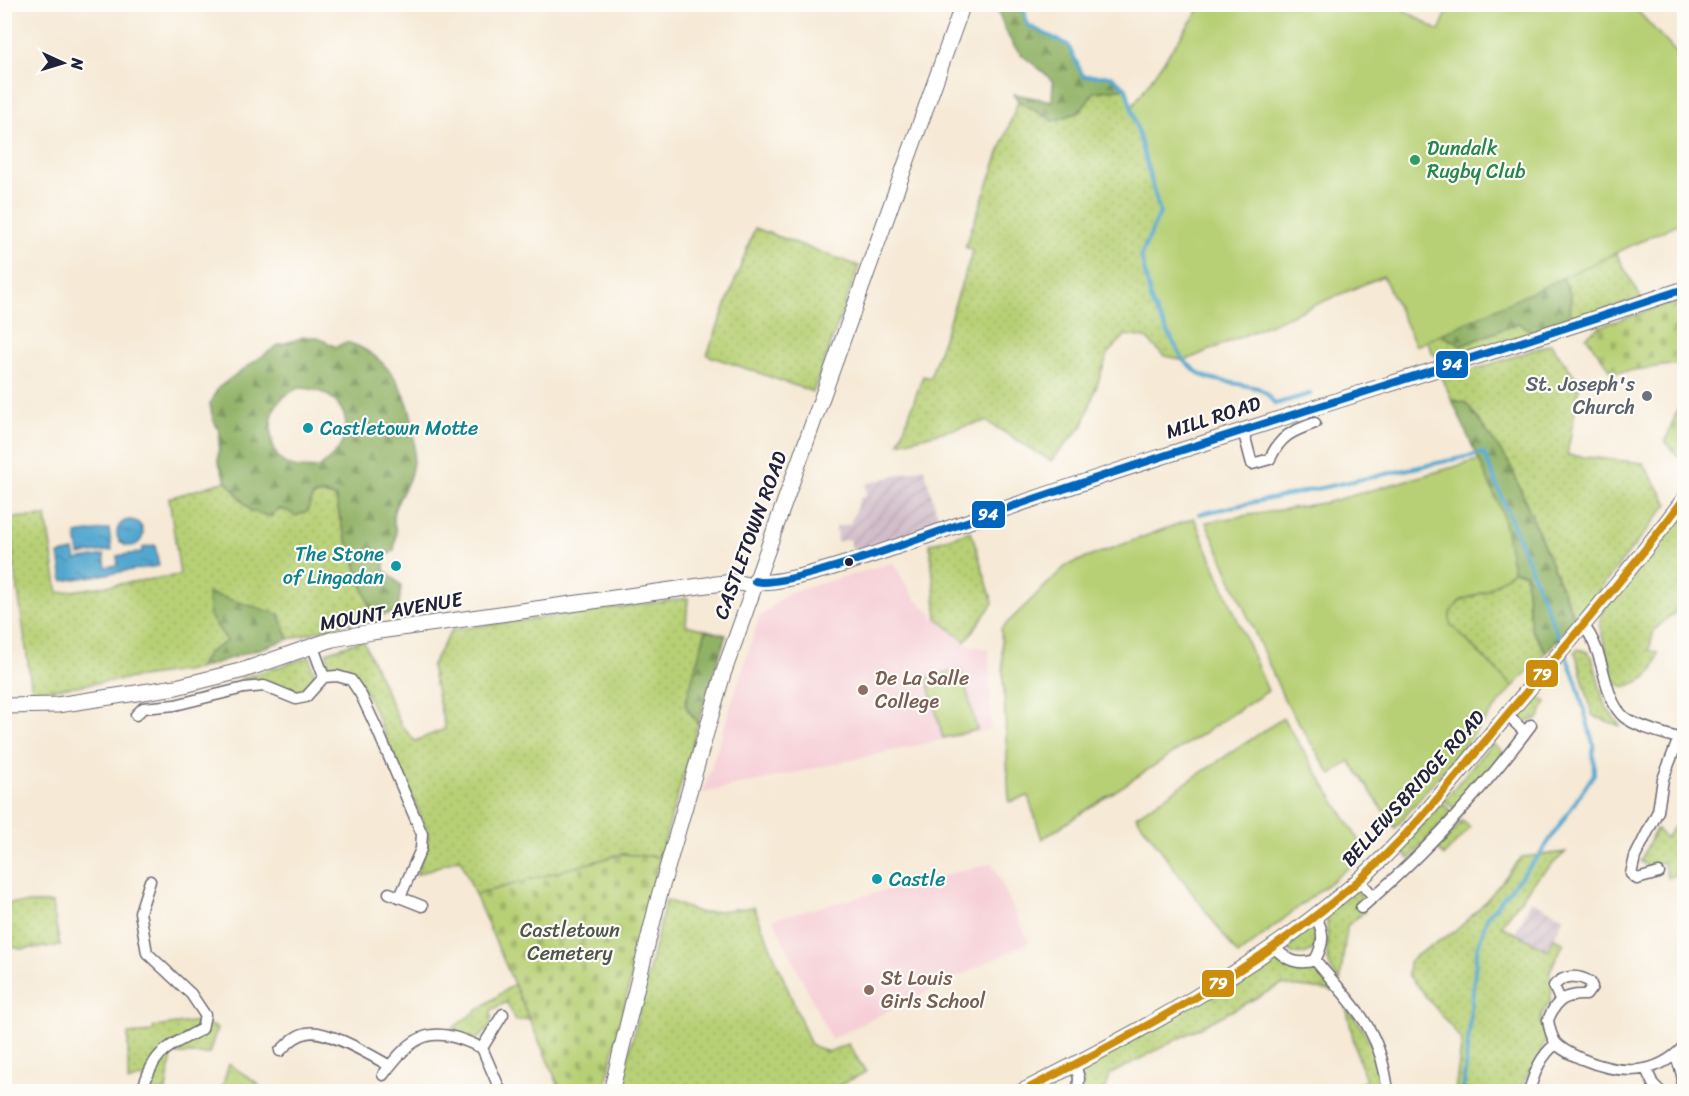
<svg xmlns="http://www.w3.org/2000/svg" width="1689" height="1096" font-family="Sriracha,sans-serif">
	<defs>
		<pattern id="industrial-furrows" width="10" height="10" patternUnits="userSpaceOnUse" patternTransform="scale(1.5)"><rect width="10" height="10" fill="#d1bdc9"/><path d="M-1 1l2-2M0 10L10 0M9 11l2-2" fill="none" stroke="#b3a2ae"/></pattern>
		<pattern id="grass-dots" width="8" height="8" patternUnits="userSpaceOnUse" patternTransform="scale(1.5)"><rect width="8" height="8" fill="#b7d075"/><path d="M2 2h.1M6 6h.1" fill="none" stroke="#9db266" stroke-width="1.8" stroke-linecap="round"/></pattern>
		<pattern id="forest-firs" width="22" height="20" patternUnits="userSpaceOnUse" patternTransform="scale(1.5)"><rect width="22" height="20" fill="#91b266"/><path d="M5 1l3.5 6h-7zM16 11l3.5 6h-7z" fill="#769055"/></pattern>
		<pattern id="cemetery-stones" width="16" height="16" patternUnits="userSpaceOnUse" patternTransform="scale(1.5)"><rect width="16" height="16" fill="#b7d075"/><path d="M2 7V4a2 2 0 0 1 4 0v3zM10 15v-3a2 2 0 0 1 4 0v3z" fill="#9db266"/></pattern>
		<pattern id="water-ripples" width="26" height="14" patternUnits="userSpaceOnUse" patternTransform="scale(1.5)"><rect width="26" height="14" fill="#53a7cf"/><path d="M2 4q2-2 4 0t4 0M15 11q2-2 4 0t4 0" fill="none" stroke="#4488a9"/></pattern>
	</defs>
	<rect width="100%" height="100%" fill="#fdfcf7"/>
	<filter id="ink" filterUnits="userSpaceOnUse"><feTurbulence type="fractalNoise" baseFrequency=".0167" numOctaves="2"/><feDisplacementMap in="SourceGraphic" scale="12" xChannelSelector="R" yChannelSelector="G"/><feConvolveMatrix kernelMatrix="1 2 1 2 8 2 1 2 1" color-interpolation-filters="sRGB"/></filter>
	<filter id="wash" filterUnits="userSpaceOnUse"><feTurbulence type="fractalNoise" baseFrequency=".008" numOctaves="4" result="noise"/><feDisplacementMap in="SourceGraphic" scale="24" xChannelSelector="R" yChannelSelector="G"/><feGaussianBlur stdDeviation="1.35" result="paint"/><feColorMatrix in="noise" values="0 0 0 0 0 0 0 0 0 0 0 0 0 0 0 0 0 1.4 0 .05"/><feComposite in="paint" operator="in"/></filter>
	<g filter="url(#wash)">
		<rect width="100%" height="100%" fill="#f6e9d5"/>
		<path fill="#f6cfd7" d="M893,563L915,599L963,643L989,650L991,729L703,793L759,618L788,593Z
			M992,863L1029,942L831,1039L773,919Z"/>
		<path fill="url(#industrial-furrows)" d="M924,468L940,523L852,550L849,539L837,542L836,527L850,524L860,498L866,496V484Z
			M1531,901L1564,917L1548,950L1515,934Z"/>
		<path fill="url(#grass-dots)" stroke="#6c7958" stroke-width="1.5" d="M1126,88L1160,213L1141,255L1152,304L1184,361L1163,355L1146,338L1126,335L1108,353L1083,425L1051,461L986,421L899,443L923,376L930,378L973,250L965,247L1018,101L1053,121L1080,112L1094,92Z
			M755,228L859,266L813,392L707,355Z
			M1616,253L1641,298L1570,321L1571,296L1563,277Z
			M1518,323L1535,333L1448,362L1433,354L1427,340L1441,334L1461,346Z
			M1551,344L1580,383L1567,455L1643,463L1668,504L1575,620L1510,464L1466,403L1452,400L1442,377L1471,371Z
			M226,481L251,511C262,511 273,511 284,510C306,507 310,487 336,498L341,523L373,616L289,639L279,614L210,616L228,641L208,653L198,669L32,692L8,518L46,516L58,593L180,575L169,498Z
			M1684,513V605L1654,630L1649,650L1658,653C1653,678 1647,679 1624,687L1615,682L1600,628L1601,612Z
			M971,531L993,603L965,642L937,618L930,544Z
			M1513,571L1525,573L1531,629L1546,652L1513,687L1450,624V613L1460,601L1486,591Z
			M688,598L686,625L706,630L685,705L698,724L660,857L622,854L475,895L460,858L416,875L427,845L428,832L366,692C354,671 346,678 328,668L327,652L363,640L401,725L415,741L445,729L431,666L452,630Z
			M1578,649L1588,652L1592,657L1605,706L1620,726L1593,716L1575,652Z
			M310,657L315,678L304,691L292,690L273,682L240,679Z
			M1534,694L1546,702L1538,719L1524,722L1520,720L1518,713Z
			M1492,743L1504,753L1455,809L1444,800Z
			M1442,802L1452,813L1409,859L1400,850Z
			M1462,821L1470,827L1444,856L1437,849Z
			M1676,824L1684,830V876L1678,873L1668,878L1663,862L1647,866L1640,861L1656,829L1666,838Z
			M1566,852L1535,880L1501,926L1548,950L1554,938L1564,942L1549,973L1553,981L1550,1003C1539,1014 1538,1024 1547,1038L1519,1091H1455L1462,1040L1408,975L1409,962C1423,948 1440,942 1456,930C1481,911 1501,881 1522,857Z
			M1354,891L1361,893L1360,905L1364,912L1347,926L1340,982C1317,952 1332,947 1326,914Z
			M666,900L701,913L754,907L811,1045L828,1052L848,1044L866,1072L828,1091H620Z
			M5,903H52L60,946L21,949L5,945Z
			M1310,926L1317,939L1314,949C1305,954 1297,958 1289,950L1288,944Z
			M1269,958L1316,970L1323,975L1334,991L1281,985L1109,1075L1104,1091L1083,1092V1066L1129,1042Z
			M514,984L529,1019L515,1021L507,1002L491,1010C493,1023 488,1031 477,1039L450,1030Z
			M1346,1006C1361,1026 1390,1066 1379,1091L1334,1092L1366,1081L1356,1051Z
			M199,1021L217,1028L209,1054H172L166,1091H154L151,1083L142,1077L128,1082V1034L152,1032L154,1027Z
			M229,1064L259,1084L249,1091H221Z"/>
		<path fill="url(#forest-firs)" stroke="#5a6a50" stroke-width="1.5" fill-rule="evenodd" d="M996,5H1023L1027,25L1068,45L1083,76H1111L1126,88L1094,92L1080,112L1053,121L1018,101L1014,94L1052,101L1053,82C1044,71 1034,65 1023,56C1008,42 1003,24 996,5Z
			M1563,277L1571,296L1570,321L1535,333L1518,323L1461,346L1441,334Z
			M304,337H316L336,347L346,342C401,357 425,424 410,476C406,490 393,504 393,518C393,523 396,527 396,532C396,538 395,544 394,550L384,558V570L401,585L398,613L373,616L341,523L336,498L325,493L313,496L307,512L295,516L286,510L278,509L271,517L251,511L226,481L218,461L220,433L213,419L210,404L218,388L231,378L277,346ZM298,388C329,387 356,411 342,443C337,454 327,461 319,468C308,469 292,469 283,462C269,452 269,424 274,409C278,400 290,392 298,388Z
			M1452,400L1466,403L1510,464L1575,620L1546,652L1531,629L1525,573L1513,571L1502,513Z
			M208,593L279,614L289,639L198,669L208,653L227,641L210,616Z
			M706,630L726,635L698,724L685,705Z"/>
		<path fill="url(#cemetery-stones)" stroke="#6c7958" stroke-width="1.5" d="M1684,299V363L1613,373L1586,337L1601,326Z
			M1684,393V463L1665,442Z
			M622,854L660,857L604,1091H561L475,895Z"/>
		<path fill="#b7d075" stroke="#6c7958" stroke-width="1.5" d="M1203,4L1396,5L1439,31L1450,5H1632L1684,61V221L1416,346L1383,276L1184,361L1152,304L1141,255L1160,213L1132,107Z
			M1479,460L1502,513L1513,571L1486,591L1460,601L1450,613V624L1513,687L1395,828L1350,761L1331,775L1285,701L1206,522L1329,502Z
			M1194,518L1268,691L1042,839L1028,796L1009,802L1001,629L1067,565Z
			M961,669L977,730L943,738L927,678Z
			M1283,718L1367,853L1238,955L1136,816Z"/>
		<path fill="url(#water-ripples)" stroke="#3a6485" stroke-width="1.5" d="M117 533a13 13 0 1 1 26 0a13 13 0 1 1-26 0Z
			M109,529L112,550L79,555L76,534Z
			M155,545L159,566L63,581L59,554L74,551L76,560L104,555L106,567L118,565L117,556L142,552V548Z"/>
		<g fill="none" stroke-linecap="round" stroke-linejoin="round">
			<path stroke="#53a7cf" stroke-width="4" d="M1023,4L1027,25L1068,45L1083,76H1111L1126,88L1160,213L1141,255L1152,304L1184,361L1201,375L1212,379L1258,388L1266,393L1275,404L1310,394
				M1199,514L1484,453L1561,643
				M1463,1092L1477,950L1487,917L1541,853L1594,774L1593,743L1576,681L1565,653"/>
		</g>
	</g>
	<g filter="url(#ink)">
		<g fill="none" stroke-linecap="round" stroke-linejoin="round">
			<defs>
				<path id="street" d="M1243,430L1252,464L1270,459C1280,436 1292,431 1315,423
					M1583,625C1606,652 1602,698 1624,717C1636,727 1669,735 1684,740
					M313,647L324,677
					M136,715L143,708L175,705L244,688L264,686L296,699L306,697L324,677L337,676L351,680L361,695L377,729L422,834L421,849L400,897
					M1507,715L1525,732
					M1659,873L1637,879L1631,874L1635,857L1658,811L1663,779L1679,738
					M1359,880L1374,897
					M389,893L422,906
					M1361,908C1425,853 1481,792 1531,725
					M1274,947C1286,960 1298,966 1315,960C1324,944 1325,932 1315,916
					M1315,960C1354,1007 1381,1028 1388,1092
					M1560,1000L1554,986C1563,975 1577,974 1590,982L1592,987L1586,995C1565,994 1556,1000 1548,1020C1549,1027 1551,1035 1555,1042C1561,1050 1573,1055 1582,1059C1618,1074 1655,1078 1684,1046
					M482,1048L503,1014
					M280,1051C288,1044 295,1035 307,1033C326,1028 372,1056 390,1066
					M1676,1056C1679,1067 1687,1081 1680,1092
					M1075,1064L1079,1078L1078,1092
					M1646,1069L1653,1084L1661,1092
					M383,1075C415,1032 432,1024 482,1048L501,1092
					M1529,1091C1535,1072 1540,1056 1556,1044
					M142,1092C154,1049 167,1048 202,1029L205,1015L191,994L147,953L140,912L150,881"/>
				<path id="secondary" d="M755,581C782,589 905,544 938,532C1185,445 1436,372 1684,289
					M4,706L57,705L176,687L244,670L333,639L372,632L707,585L734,582L753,586
					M611,1092L659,896L723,674L963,4
					M1021,1092C1138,1033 1251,972 1351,887C1409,838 1457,775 1506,716C1567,644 1628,574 1684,499"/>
			</defs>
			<use href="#street" stroke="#6c6871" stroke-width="13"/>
			<use href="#secondary" stroke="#6c6871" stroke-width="17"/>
			<use href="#street" stroke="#fff" stroke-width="10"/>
			<use href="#secondary" stroke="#fff" stroke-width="15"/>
			<defs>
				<path id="bus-1" d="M755,581C782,589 905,544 938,532C1185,445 1436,372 1684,289"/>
				<path id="bus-2" d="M1021,1092C1138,1033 1251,972 1351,887C1409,838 1457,775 1506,716C1567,644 1628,574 1684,499"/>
			</defs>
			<use href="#bus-1" stroke="#fdfcf7" stroke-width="12"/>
			<use href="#bus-2" stroke="#fdfcf7" stroke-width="12"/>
			<use href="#bus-1" stroke="#0065bd" stroke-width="8"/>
			<use href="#bus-2" stroke="#cc8c0c" stroke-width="8"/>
		</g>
	</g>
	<circle fill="#2e9e5b" stroke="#fdfcf7" stroke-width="2" cx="1415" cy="160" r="6"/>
	<circle fill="#6b7280" stroke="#fdfcf7" stroke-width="2" cx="1647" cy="396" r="6"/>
	<g fill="#0f9aa8" stroke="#fdfcf7" stroke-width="2">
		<circle cx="308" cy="428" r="6"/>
		<circle cx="396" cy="566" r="6"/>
		<circle cx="877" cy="879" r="6"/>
	</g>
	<circle fill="#22223b" stroke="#fdfcf7" stroke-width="2" cx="849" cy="562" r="5"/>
	<g fill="#8d6e63" stroke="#fdfcf7" stroke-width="2">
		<circle cx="863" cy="690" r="6"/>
		<circle cx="869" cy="990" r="6"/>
	</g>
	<g text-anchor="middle" stroke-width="4.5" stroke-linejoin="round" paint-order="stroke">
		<g font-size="20" fill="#27864d" stroke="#fdfcf7" text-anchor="start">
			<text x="1427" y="155">Dundalk<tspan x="1427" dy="23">Rugby Club</tspan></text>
		</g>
		<g font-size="20" fill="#5b616d" stroke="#fdfcf7" text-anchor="end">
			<text x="1635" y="391">St. Joseph's<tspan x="1635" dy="23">Church</tspan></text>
		</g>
		<g font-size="20" fill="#22223b" stroke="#fdfcf7">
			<text transform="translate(1213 417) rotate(-18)" y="7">MILL ROAD</text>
			<text transform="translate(750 535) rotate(-70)" y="7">CASTLETOWN ROAD</text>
			<text transform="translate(391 611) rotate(-10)" y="7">MOUNT AVENUE</text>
			<text transform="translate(1413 788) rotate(-48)" y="7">BELLEWSBRIDGE ROAD</text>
		</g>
		<g font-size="20" fill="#0d838f" stroke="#fdfcf7" text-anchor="start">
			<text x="320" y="435">Castletown Motte</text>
			<text x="384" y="561" text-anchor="end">The Stone<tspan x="384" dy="23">of Lingadan</tspan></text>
			<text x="889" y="886">Castle</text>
		</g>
		<g font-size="20" fill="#785e54" stroke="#fdfcf7" text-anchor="start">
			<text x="875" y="685">De La Salle<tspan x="875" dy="23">College</tspan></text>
			<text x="881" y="985">St Louis<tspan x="881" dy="23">Girls School</tspan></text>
		</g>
		<g font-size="20" fill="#4f564c" stroke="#fdfcf7">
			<text x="570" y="937">Castletown<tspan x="570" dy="23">Cemetery</tspan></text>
		</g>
	</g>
	<g stroke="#fdfcf7" stroke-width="2">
		<rect x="1435" y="350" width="34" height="29" rx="6" fill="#0065bd"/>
		<rect x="971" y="500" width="35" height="29" rx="6" fill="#0065bd"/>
		<rect x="1525" y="659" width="34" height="29" rx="6" fill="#cc8c0c"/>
		<rect x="1201" y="969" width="34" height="29" rx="6" fill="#cc8c0c"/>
	</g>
	<g font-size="16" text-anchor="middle" font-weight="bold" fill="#fff">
		<text x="1452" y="370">94</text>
		<text x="988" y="520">94</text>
		<text x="1542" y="680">79</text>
		<text x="1218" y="989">79</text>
	</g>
	<rect width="1689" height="1096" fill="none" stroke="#fdfcf7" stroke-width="24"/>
	<g transform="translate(63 63) rotate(94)" stroke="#fdfcf7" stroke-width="4.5" paint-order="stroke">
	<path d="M0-4.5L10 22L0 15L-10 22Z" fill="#22223b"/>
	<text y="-9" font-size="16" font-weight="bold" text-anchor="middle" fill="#22223b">N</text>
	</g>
</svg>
